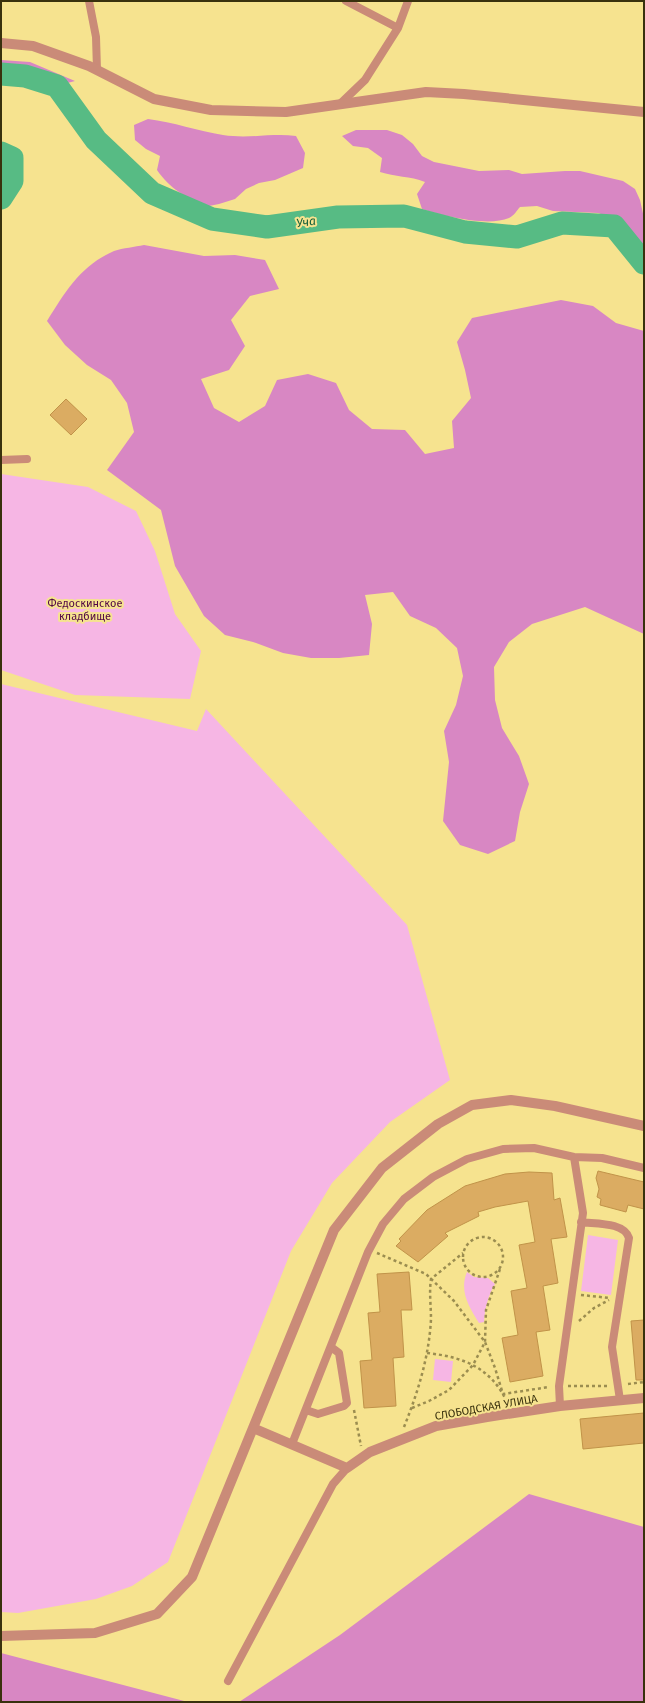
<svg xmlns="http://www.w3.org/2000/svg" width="645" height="1703" font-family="'Fira Sans',sans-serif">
	<rect width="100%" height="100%" fill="#f6e38f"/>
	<path fill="#f6b6e4" d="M1,474L88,487L136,511L155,551L175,614L201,651L190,699L75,695L1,670Z
		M1,684L197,731L206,709L407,925L450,1080L390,1122L332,1183L291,1251L168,1562L132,1586L96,1599L18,1613L1,1612Z
		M588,1235L618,1240L611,1295L581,1291Z
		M467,1272L474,1277L488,1278L495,1284C488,1296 485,1308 484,1322L479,1323C469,1307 459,1291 467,1272Z
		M435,1359L453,1361L451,1382L433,1380Z"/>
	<path fill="#d887c3" d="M1,60L30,62L75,81L60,85L29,70L1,68Z
		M148,119C173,122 198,131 223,135C248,139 272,133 296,136L305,153L303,168L275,180L259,183L246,189L235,199L219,204L204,207C185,196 170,189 157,170L160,156L146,149L135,140L134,125Z
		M356,130H387L402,135L413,144L422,156L434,162L479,171L509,170L522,174L565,171H580L623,181L635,189L640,200L644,218V253L625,226L613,218L598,213L553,211L537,206L520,207C517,210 514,216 509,218C488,227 443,216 422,209L417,194L425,182C410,176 395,177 380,172L382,158L368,148L353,146L342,136Z
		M144,245L204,256L235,255L265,260L279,289L250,296L231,320L245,346L229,370L201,379L214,408L239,422L265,406L277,380L308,374L336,383L349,410L372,429L405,430L425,454L454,448L452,421L471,398L465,370L457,342L472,318L561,300L593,306L616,323L644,331V634L585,607L532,624L509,642L494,667L495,700L502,728L519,756L529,784L520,812L515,841L488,854L460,845L443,821L449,762L444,731L456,705L463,676L457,648L436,628L410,616L393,592L365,595L372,624L369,655L339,658H311L283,653L253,642L225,635L204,616L175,566L161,510L107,470L134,432L127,403L111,380L87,365L65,345L47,321C66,291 80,266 114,251C123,248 135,247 144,245Z
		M529,1494L644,1527V1702H239L340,1635Z
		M1,1653L188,1702H1Z"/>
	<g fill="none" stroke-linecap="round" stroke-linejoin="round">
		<path stroke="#57bb84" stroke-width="23" d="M1,74L25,76L57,86L96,140L152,193L212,219L267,227L338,217L404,216L465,232L517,237L562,223L614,226L644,263
			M1,153L12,158V181L1,198"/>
	</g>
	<path fill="#dbac62" stroke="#c19349" d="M66,399L87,419L71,435L50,415Z
		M598,1171L644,1182V1209L628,1205L626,1212L600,1205L601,1199L597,1197L599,1189L596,1178Z
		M529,1172L552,1173L554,1200L560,1198L567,1237L551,1239L558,1283L543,1286L550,1330L536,1332L543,1376L510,1382L502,1338L518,1335L511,1291L527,1288L519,1245L535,1242L528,1201L495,1207L478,1212L479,1216L445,1233L448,1236L418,1262L396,1246L401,1241L399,1239L427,1210L465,1186L505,1174Z
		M409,1272L412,1310H401L404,1357L393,1358L396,1406L364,1408L360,1361L372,1360L368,1313L380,1312L377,1274Z
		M644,1320V1380H636L631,1321Z
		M644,1413V1443L583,1449L580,1419Z"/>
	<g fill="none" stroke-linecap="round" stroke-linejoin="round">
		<path stroke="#9b8d50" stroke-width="2.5" stroke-dasharray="3 3" stroke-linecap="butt" d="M463 1257a20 20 0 1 1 40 0a20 20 0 1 1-40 0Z
			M377,1253L426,1274L454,1301L485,1342L495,1368L503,1394L549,1387
			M581,1295L610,1298
			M579,1321L594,1308L609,1300
			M427,1353C464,1357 492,1368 508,1404
			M628,1384L644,1382
			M568,1386H609
			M412,1408L429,1401L449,1390L473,1365L485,1342L486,1310L500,1269
			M354,1410L361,1446
			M404,1427C418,1392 429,1357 431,1319C431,1306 429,1292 431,1279L463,1253"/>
		<path stroke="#ca8b78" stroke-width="8" d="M89,1L96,37L97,70
			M346,1L398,28
			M340,104L365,80L398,28L408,1
			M1,460L27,459
			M581,1222C596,1224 624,1222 629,1238L612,1347L620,1400
			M560,1406L559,1386L583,1213L574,1157
			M306,1410L318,1414L344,1406L347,1403L339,1353L331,1347
			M292,1444L368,1252L383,1224L404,1199L433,1177L467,1159L503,1149L534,1148L574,1157L602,1158L644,1168
			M228,1681L333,1484L347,1468"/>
		<path stroke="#ca8b78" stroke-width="10" d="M1,43L33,46L89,66L154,99L211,110L286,112L426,92L464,94L644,112
			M253,1428L347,1468L370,1452L436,1426L487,1417L560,1406L644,1398
			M1,1636L95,1633L157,1614L192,1577L334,1230L382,1168L438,1124L472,1105L511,1100L555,1106L644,1126"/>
	</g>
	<g text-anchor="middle" stroke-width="4" stroke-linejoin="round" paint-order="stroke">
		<g font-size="11" fill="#520845" stroke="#f6e38f">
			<text x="85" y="607">Федоскинское<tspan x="85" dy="13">кладбище</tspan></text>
		</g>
		<g font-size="11" fill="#39310d" stroke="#f6e38f">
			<text transform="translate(486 1407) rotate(-10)" y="4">СЛОБОДСКАЯ УЛИЦА</text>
		</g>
		<g font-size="12" font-style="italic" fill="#105c38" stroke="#f6e38f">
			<text transform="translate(306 222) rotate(-8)" y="4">Уча</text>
		</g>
	</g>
	<rect width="645" height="1703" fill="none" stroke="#39310d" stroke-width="4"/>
</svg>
